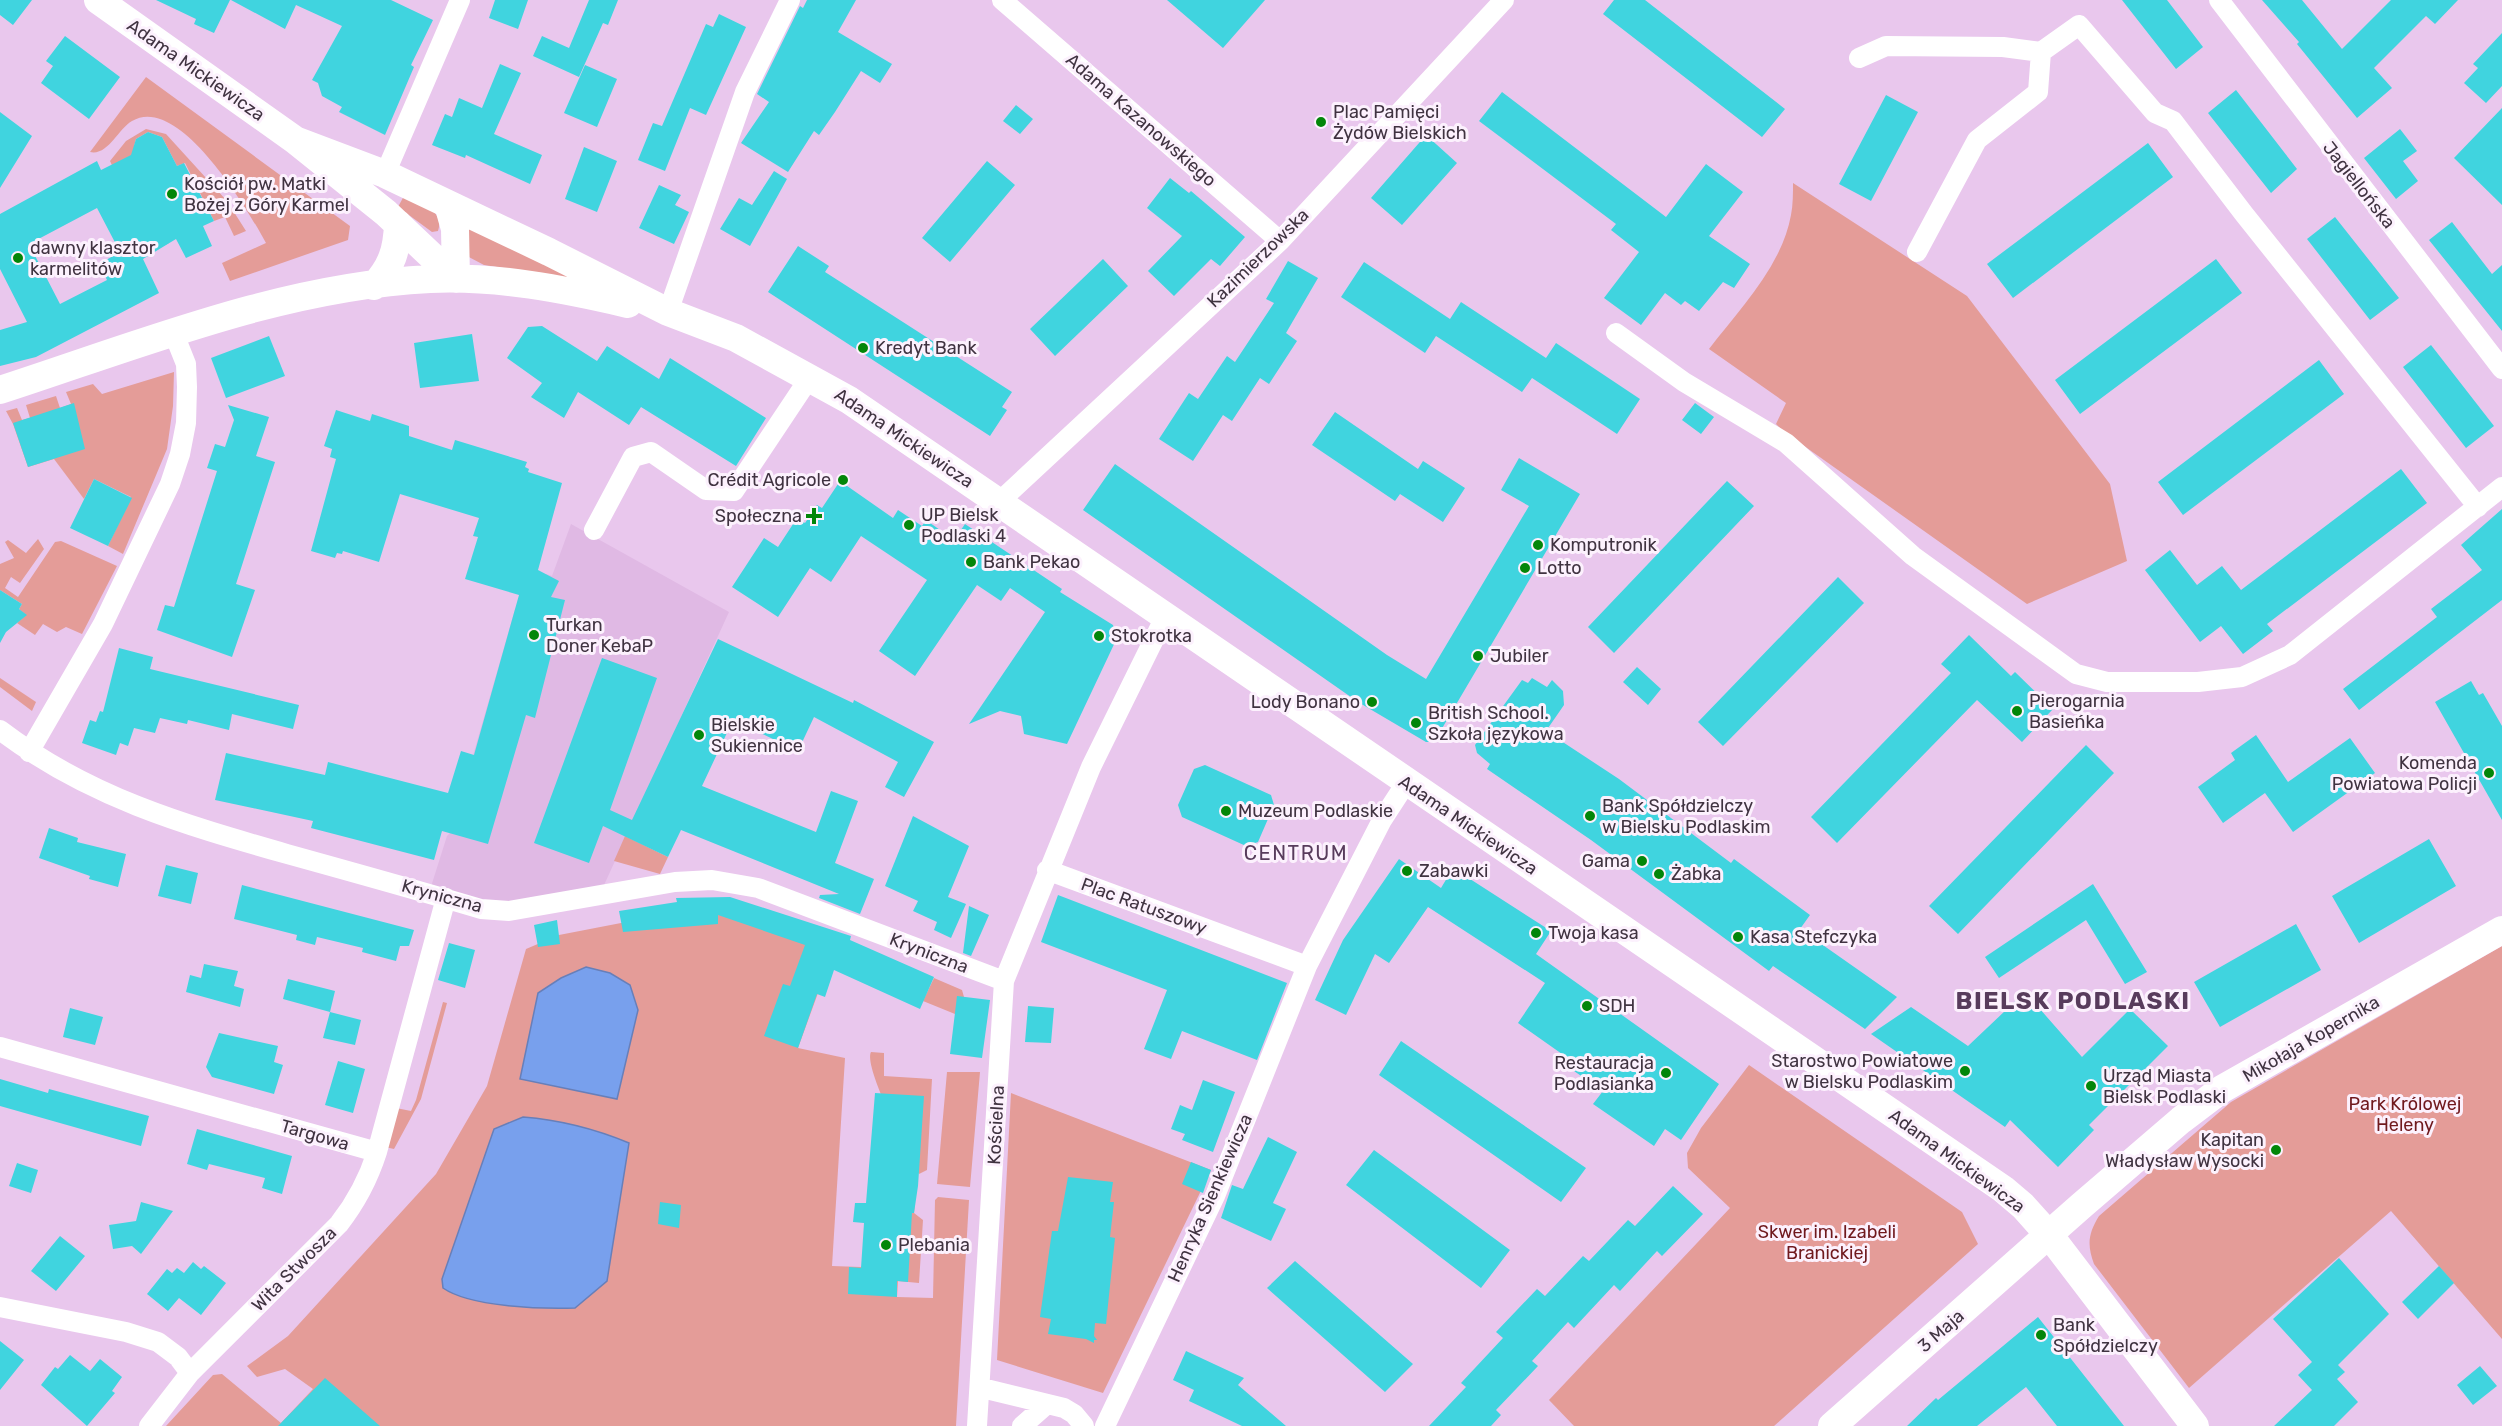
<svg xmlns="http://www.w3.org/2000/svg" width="2502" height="1426" font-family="Rubik,sans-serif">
	<rect width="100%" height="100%" fill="#e9c7ed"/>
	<path fill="#e0b9e4" d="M571,524L729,612L599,896L509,911L429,893L447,836L451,832L515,609L542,586L546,574L552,576Z"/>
	<path fill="#e49c98" d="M146,77L350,226L348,240L230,281L222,263L266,243C248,210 179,93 132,121C118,129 108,156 90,152Z
		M146,129L166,134L227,201L246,231L234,236L225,217L214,221L185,163L177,166L162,137L148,132L136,139C125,174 153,213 169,243L159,248L126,195L110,161L126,141Z
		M1793,183L1967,296L2110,484L2127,561L2027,604L1783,431L1776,424L1786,403L1709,349C1739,310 1782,266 1791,215C1793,205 1793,193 1793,183Z
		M405,194C419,202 445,210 438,231L432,232L398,207Z
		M466,224L572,272L568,278L484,265L465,255Z
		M174,372L173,406L167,449L123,554L108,546L131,497L94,479L84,499L54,459L28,467L13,424L6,411L17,408L22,420L30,418L26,405L56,396L60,408L71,404L66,392L93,384L102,394Z
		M38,539L44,549L20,583L11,577L5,588L18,597L55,542L61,541L117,566L82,634L66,627L57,632L43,624L35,635L17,623L26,615L19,609L22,604L0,590V564L14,558L5,542L8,540L26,553Z
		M0,678L36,702L32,711L0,687Z
		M625,836L668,857L660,874L614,861Z
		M718,913L834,949L798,1048L845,1058L832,1266L861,1267L915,1203L914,1213L923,1220L919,1283L898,1281L897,1297L933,1298L935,1200L938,1197L969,1200L956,1426H166L213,1375L222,1374L281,1423L313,1389L285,1369L257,1377L247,1366L288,1336L436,1174L487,1086L526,949L559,935L621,923Z
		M2502,946V1339L2391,1211L2189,1388L2094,1264C2087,1245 2088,1234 2099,1216L2231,1102Z
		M934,978L962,990L964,997L955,1014L923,1001Z
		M443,1002L447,1003L421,1099L394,1149L385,1147L396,1108L411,1111L416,1100Z
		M871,1052L884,1053V1076L932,1079L927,1170L919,1174C909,1154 863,1067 871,1052Z
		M1749,1065L1962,1212L1978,1244L1774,1426H1574L1549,1400L1730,1208L1688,1168L1687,1153L1701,1128Z
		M947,1072H980L970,1187L937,1184Z
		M1011,1093L1211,1170L1103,1393L997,1360Z"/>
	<path fill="#78a0ed" stroke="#677fb9" stroke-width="1.5" d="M586,967L610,973L630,985L638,1010L617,1099L520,1079L538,993L561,978Z
		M523,1117C561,1120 593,1128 629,1143L607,1281L575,1308C541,1309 470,1307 443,1288L442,1279L494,1129Z"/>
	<path fill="#40d4df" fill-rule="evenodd" d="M0,0H32L13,25L0,15Z
		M156,0H230L214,33L194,24L196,19Z
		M231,0H391L433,20L411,65L414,67L385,135L339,112L342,107L322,96L318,83L312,80L342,26L296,5L285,29Z
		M495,0H528L518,29L489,18Z
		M589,0H618L608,25L603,23L579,77L533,56L542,36L569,48Z
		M807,0H856L838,32L892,64L880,83L861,71L835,112L819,135L814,131L788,172L741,143L769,102L757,94L800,6L803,8Z
		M1167,0H1265L1223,48Z
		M1614,0H1645L1785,109L1762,137L1603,14Z
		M2122,0H2167L2203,47L2176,69Z
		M2262,0H2302L2342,49L2391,0H2458L2435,24L2426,16L2374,68L2392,88L2357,118L2297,44L2299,42Z
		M719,14L746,27L706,115L690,108L665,171L638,160L653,123L662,126L706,24L713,27Z
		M2502,33V86L2486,103L2464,83L2478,68L2473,64Z
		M65,36L120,77L89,119L41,83L53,66L46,61Z
		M500,64L521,73L494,134L542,155L530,184L466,155L465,158L432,145L445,114L452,117L459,98L482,108Z
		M585,65L617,79L597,127L564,113Z
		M2236,90L2297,169L2271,193L2208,113Z
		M1502,92L1666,217L1706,164L1743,192L1709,236L1750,264L1734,288L1723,282L1699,311L1685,301L1681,305L1665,293L1641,325L1604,298L1639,252L1611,230L1616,224L1479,121Z
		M1886,95L1918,112L1871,201L1839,184Z
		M1016,105L1033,119L1020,134L1003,121Z
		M2502,108V205L2454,158Z
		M0,112L32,136L0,188Z
		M2400,129L2417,151L2403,161L2418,181L2396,199L2364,158Z
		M148,132L162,137L177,166L184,163L214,221L203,226L212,246L186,258L176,239L143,259L159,293L36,357L0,366V330L27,322L0,269V214L97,161L101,170L131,155L136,139ZM97,208L120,252L99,264L107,280L60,304L29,244Z
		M1426,135L1457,163L1402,225L1371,198Z
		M2148,143L2173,177L2013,298L1987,264Z
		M584,147L617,161L597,212L565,199Z
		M987,161L1015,185L950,262L922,238Z
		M774,171L787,179L750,246L720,229L739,198L752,205Z
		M1170,178L1189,193L1191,191L1245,237L1220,266L1211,259L1174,296L1148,271L1182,236L1147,208Z
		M659,185L681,195L675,205L689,212L674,244L639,228Z
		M2335,217L2399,298L2370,320L2307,239Z
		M2452,222L2492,274L2502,265V331L2429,240Z
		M798,246L829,266L825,272L1012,392L1002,407L1007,410L990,436L768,292Z
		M1103,259L1128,286L1055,356L1030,329Z
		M2216,259L2242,293L2080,414L2055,380Z
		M1288,261L1318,278L1286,333L1297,341L1269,384L1260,378L1232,421L1223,415L1193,461L1159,439L1189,393L1198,399L1227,356L1235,362L1274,303L1266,299Z
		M1364,262L1450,319L1461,302L1546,358L1556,343L1640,399L1617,434L1532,378L1522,392L1436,336L1425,353L1341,297Z
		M542,326L597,361L607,346L659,379L670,358L766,418L736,466L641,407L629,425L578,392L564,418L531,397L542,383L507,358L528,327Z
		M472,334L479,381L420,388L414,343Z
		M269,336L285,376L226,398L211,358Z
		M2431,345L2494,426L2466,448L2403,367Z
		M2319,360L2344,394L2183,515L2158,482Z
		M74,403L85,449L28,467L13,423Z
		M1695,403L1714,417L1701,434L1682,420Z
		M228,405L269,417L256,456L275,462L236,584L255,590L232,657L157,630L165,605L174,607L217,471L207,468L215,444L225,447L234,420Z
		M336,410L370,421L372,414L409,426V436L452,450L455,440L527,462L525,467L529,469L528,472L562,483L538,570L559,581L551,597L565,600L535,718L526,715L488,844L442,831L434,860L311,828L313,821L215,800L226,753L325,775L328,762L448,793L461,751L474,755L519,595L465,579L478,537L473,536L479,518L400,494L379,562L343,551L342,554L337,553L335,558L311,551L336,459L330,457L332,449L324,446Z
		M1335,412L1418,469L1423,461L1465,488L1443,522L1400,494L1395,501L1312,445Z
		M1519,458L1580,494L1434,742H1426L1358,702L1083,510L1115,464L1387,655L1426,679L1529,506L1501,490Z
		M2401,469L2427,503L2267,624L2273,631L2243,654L2221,626L2200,642L2145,570L2170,550L2197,585L2222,566L2241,590Z
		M94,479L132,498L108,546L70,528Z
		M840,481L893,518L898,510L922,526L926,520L954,540L965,524L1062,589L1060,592L1113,625L1117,638L1067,744L1024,734L1021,716L1000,711L969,724L1045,612L1010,588L1001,601L977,585L915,676L879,651L927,580L861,536L831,582L810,568L778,617L732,587L764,538L778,547L797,518L805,523L817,505L822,508Z
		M1727,481L1754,506L1614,653L1588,627Z
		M2502,509V600L2359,710L2343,689L2437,617L2431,609L2482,570L2461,545Z
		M1838,577L1864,603L1723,746L1698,722Z
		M0,590L22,604L19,609L27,615L6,632L0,643Z
		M1969,635L2011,676L2015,672L2053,709L2022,742L1977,700L1837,843L1811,817L1951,673L1941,664Z
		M718,639L853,703L854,700L934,742L904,797L885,787L898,762L814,717L798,751L733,720L702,786L816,832L831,791L858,801L835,863L874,879L860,914L819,898L820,895L839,894L681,830L668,857L603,826L589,863L534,843L602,658L657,678L610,810L632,820Z
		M119,648L153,657L150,669L299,705L293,729L232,714L229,730L188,720L187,724L160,718L155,733L134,728L128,746L120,743L116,755L82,743L90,720L96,722L100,711L103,712Z
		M1637,667L1661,689L1648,705L1623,682Z
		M1532,678L1547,687L1552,680L1563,691L1564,705L1546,731L1619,779L1731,863L1734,859L1810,915L1800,929L1897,997L1865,1029L1773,966L1769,971L1591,840L1487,769L1490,764L1477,753L1475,745L1522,680L1528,683Z
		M2471,681L2479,695L2483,693L2502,726V820L2435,702Z
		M2256,735L2288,782L2350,738L2375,773L2293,832L2265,793L2223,823L2198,787L2235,760L2231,753Z
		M2086,745L2114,773L1958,934L1929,906Z
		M1205,765L1271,795L1274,805L1258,842L1246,846L1182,817L1178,805L1194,769Z
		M913,816L969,846L948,897L966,904L951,938L934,930L937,922L913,911L918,901L885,886Z
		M49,828L78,838L77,842L126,854L118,887L89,879L90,876L39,858Z
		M2429,839L2456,886L2359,943L2332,896Z
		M1399,859L1441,888L1453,868L1551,931L1536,954L1719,1084L1681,1140L1665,1129L1654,1146L1593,1104L1603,1091L1558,1060L1562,1054L1518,1023L1545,983L1428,907L1389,963L1375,954L1346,1015L1315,1000L1343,940Z
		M166,865L198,873L191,904L158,896Z
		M2093,884L2147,972L2125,984L2086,920L1999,978L1985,957Z
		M242,885L414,930L409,946H400L396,961L362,952L363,948L317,937L315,945L296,940L297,935L234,919Z
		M1058,895L1287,983L1257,1060L1182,1031L1171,1059L1144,1049L1167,990L1041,942Z
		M730,897L851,936L850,940L934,977L920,1009L834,970L825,997L817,994L798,1048L764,1036L783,984L790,986L805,945L718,915V924L623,932L619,911L677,902L676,898Z
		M969,906L989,915L971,956L963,953Z
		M557,920L560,944L538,947L534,925Z
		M2296,924L2321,970L2220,1027L2194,982Z
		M449,943L475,950L465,988L438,980Z
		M204,964L238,971L234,986L244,989L240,1007L186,992L190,975L201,978Z
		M288,979L335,991L330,1012L283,999Z
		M2025,992L2082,1057L2130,1009L2168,1046L2089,1125L2094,1130L2058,1167L2010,1120L2005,1127L1871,1034L1911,1007L1968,1046Z
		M957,996L990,1000L982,1058L950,1054Z
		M1028,1006L1054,1008L1051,1043L1025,1042Z
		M70,1008L103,1017L95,1045L63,1037Z
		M330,1012L361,1020L355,1045L323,1038Z
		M219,1033L278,1046L274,1062L283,1065L274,1094L212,1077L206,1067Z
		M1401,1041L1586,1168L1561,1202L1379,1075Z
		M338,1061L365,1069L353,1113L325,1105Z
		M0,1079L48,1093L49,1089L149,1116L141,1146L0,1106Z
		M1203,1080L1235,1092L1213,1152L1182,1140L1185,1134L1171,1129L1180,1105L1192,1110Z
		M875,1093L924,1096L918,1186L914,1213H912L908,1282L897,1281V1297L848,1294L849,1267L861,1268L864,1223L853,1222L855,1203H866Z
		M197,1129L292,1156L282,1194L262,1188L265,1178L209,1164L207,1170L187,1164Z
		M1268,1137L1297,1152L1273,1203L1286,1209L1271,1241L1221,1218L1232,1185L1243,1189Z
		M1374,1150L1510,1250L1481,1288L1346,1185Z
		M1191,1162L1211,1170L1203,1193L1182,1184Z
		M17,1163L38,1170L31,1193L9,1186Z
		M1068,1177L1113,1182L1110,1202H1114L1110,1237L1115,1238L1106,1324L1095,1323L1094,1336L1097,1340H1094V1343L1086,1339L1048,1334L1051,1319L1040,1317L1052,1231H1058Z
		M1673,1186L1703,1214L1662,1256L1657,1251L1620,1291L1614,1285L1574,1328L1568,1322L1532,1361L1538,1366L1496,1410L1501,1415L1491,1426H1429L1466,1387L1461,1383L1503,1338L1496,1332L1537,1289L1545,1296L1583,1256L1589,1261L1628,1220L1635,1226Z
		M141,1202L173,1211L141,1254L132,1246L113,1249L109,1225L136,1221Z
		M660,1202L681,1205L679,1228L658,1224Z
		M60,1236L85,1256L56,1291L31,1271Z
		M2339,1258L2389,1314L2338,1365L2345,1372L2337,1379L2358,1402L2334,1426H2274L2312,1390L2298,1375L2312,1362L2273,1319Z
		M1295,1261L1413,1364L1385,1392L1267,1288Z
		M193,1262L201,1269L204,1266L226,1283L201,1315L179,1298L168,1311L147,1294L167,1269L172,1273L177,1268L184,1273Z
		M2439,1266L2454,1283L2418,1319L2402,1302Z
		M2038,1317L2124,1426H2057L2026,1387L1977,1426H1907L1936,1398L1938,1400Z
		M0,1341L24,1360L0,1390Z
		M1186,1351L1244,1378L1238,1385L1286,1426H1242L1189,1401L1194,1390L1173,1380Z
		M70,1355L90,1371L100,1359L122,1377L112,1391L115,1393L87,1426L41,1385L55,1367L58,1369Z
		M2480,1366L2497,1386L2473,1405L2457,1385Z
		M325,1378L380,1426H278Z"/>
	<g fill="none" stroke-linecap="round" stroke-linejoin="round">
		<path stroke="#fff" stroke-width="20" d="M1002,0L1280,241
			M2219,0L2502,369
			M1859,58L1886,46L2003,47L2041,52L2079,25L2155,113L2173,121L2244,214L2478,507
			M385,174L460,0
			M1917,252L1977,140L2038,92L2041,52
			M668,312L745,92L790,0
			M1616,333L1684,382L1786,443L1913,556L2076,674L2107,682H2198L2242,677L2290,655L2502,487
			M999,502L1280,241L1504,0
			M594,530L633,457L651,452L706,490L734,491L810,377
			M0,730C88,797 182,824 287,854C352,872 417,890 481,909L509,911L675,882L712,880L758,888L1004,981
			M29,752L103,624L170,484L180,454L186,423L187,387L186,364L174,334
			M1047,870L1307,966L1382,820L1406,783
			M0,1047L377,1152
			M0,1307L126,1332L158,1342L178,1357L190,1373
			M982,1388L1064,1408L1074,1414L1084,1426
			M149,1426L190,1373L339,1224C357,1201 368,1180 377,1152L446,898
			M977,1426L1004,981L1091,767L1165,617
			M1022,1426L1047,1404
			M1105,1426L1215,1196L1307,966"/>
		<path stroke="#fff" stroke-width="28" d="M98,0L295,140L386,213L456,279
			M295,140L385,174L549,252L668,312L736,338L849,400L2003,1189L2023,1206L2050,1236L2195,1426
			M448,204L455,229L456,279
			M374,286C392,266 397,250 398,224
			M0,390C139,345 283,286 430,279C498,276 563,289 628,304
			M1832,1426L2081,1206L2181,1120L2222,1089L2502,930"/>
	</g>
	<g fill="#038609" stroke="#fcf1fd" stroke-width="2">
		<circle cx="1321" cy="122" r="6"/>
		<circle cx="172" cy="194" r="6"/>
		<circle cx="18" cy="258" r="6"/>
		<circle cx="863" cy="348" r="6"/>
		<circle cx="843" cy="480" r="6"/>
		<path d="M811 507h6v6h6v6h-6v6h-6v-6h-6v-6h6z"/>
		<circle cx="909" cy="525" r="6"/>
		<circle cx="1538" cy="545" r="6"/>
		<circle cx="971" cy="562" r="6"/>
		<circle cx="1525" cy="568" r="6"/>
		<circle cx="534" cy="635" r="6"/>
		<circle cx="1099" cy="636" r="6"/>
		<circle cx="1478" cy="656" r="6"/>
		<circle cx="1372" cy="702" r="6"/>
		<circle cx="2017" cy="711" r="6"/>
		<circle cx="1416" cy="723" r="6"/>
		<circle cx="699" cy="735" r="6"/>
		<circle cx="2489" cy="773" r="6"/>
		<circle cx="1226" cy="811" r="6"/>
		<circle cx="1590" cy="816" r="6"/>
		<circle cx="1642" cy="861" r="6"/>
		<circle cx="1407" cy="871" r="6"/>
		<circle cx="1659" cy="874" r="6"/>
		<circle cx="1536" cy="933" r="6"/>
		<circle cx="1738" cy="937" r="6"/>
		<circle cx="1587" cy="1006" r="6"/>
		<circle cx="1965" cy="1071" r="6"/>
		<circle cx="1666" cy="1073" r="6"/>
		<circle cx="2091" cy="1086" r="6"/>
		<circle cx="2276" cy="1150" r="6"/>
		<circle cx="886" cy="1245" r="6"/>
		<circle cx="2041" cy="1335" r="6"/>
	</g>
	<g text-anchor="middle" stroke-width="6" stroke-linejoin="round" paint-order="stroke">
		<g font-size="18" fill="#403341" stroke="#fcf1fd">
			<text transform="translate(196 70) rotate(35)" y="6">Adama Mickiewicza</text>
			<text transform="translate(1141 120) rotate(41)" y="6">Adama Kazanowskiego</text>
			<text transform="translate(2359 185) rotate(52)" y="6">Jagiellońska</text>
			<text transform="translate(1258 258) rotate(-44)" y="6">Kazimierzowska</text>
			<text transform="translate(904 438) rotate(34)" y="6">Adama Mickiewicza</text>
			<text transform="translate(1468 825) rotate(34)" y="6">Adama Mickiewicza</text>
			<text transform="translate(442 896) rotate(15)" y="6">Kryniczna</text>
			<text transform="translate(1144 906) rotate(20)" y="6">Plac Ratuszowy</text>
			<text transform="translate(929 953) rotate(21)" y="6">Kryniczna</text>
			<text transform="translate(2311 1039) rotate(-30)" y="6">Mikołaja Kopernika</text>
			<text transform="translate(996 1125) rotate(-87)" y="6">Kościelna</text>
			<text transform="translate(315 1135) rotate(16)" y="6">Targowa</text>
			<text transform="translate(1957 1161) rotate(36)" y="6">Adama Mickiewicza</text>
			<text transform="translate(1210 1198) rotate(-66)" y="6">Henryka Sienkiewicza</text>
			<text transform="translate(294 1269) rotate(-45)" y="6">Wita Stwosza</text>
			<text transform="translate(1941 1331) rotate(-41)" y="6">3 Maja</text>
		</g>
		<g font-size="18" fill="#403341" stroke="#fcf1fd" text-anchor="start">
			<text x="1333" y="118">Plac Pamięci<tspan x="1333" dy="21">Żydów Bielskich</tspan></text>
			<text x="184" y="190">Kościół pw. Matki<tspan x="184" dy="21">Bożej z Góry Karmel</tspan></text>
			<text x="30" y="254">dawny klasztor<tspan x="30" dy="21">karmelitów</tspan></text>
			<text x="875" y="354">Kredyt Bank</text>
			<text x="831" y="486" text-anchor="end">Crédit Agricole</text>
			<text x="921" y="521">UP Bielsk<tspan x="921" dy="21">Podlaski 4</tspan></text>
			<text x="802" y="522" text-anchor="end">Społeczna</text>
			<text x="1550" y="551">Komputronik</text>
			<text x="983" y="568">Bank Pekao</text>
			<text x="1537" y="574">Lotto</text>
			<text x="546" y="631">Turkan<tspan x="546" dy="21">Doner KebaP</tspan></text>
			<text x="1111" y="642">Stokrotka</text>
			<text x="1490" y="662">Jubiler</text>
			<text x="2029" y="707">Pierogarnia<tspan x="2029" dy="21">Basieńka</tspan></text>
			<text x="1360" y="708" text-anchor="end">Lody Bonano</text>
			<text x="1428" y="719">British School.<tspan x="1428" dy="21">Szkoła językowa</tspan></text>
			<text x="711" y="731">Bielskie<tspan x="711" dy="21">Sukiennice</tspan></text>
			<text x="2477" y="769" text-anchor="end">Komenda<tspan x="2477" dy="21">Powiatowa Policji</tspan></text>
			<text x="1602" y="812">Bank Spółdzielczy<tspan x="1602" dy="21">w Bielsku Podlaskim</tspan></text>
			<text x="1238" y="817">Muzeum Podlaskie</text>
			<text x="1630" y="867" text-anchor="end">Gama</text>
			<text x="1419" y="877">Zabawki</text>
			<text x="1671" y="880">Żabka</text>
			<text x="1548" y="939">Twoja kasa</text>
			<text x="1750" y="943">Kasa Stefczyka</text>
			<text x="1599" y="1012">SDH</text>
			<text x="1953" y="1067" text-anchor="end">Starostwo Powiatowe<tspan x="1953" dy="21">w Bielsku Podlaskim</tspan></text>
			<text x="1654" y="1069" text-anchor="end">Restauracja<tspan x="1654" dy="21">Podlasianka</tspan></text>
			<text x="2103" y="1082">Urząd Miasta<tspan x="2103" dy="21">Bielsk Podlaski</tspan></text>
			<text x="2264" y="1146" text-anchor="end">Kapitan<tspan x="2264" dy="21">Władysław Wysocki</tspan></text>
			<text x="898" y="1251">Plebania</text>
			<text x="2053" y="1331">Bank<tspan x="2053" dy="21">Spółdzielczy</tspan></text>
		</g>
		<g font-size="18" fill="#70191e" stroke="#fcf1fd">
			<text x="2405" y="1110">Park Królowej<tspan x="2405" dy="21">Heleny</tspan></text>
			<text x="1827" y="1238">Skwer im. Izabeli<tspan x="1827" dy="21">Branickiej</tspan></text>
		</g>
		<g font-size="20" letter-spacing="1.5" fill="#583c5c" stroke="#fcf1fd">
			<text x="1296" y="860">CENTRUM</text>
		</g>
		<g font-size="24" font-weight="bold" letter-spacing="1.5" fill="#583c5c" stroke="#fcf1fd">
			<text x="2073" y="1009">BIELSK PODLASKI</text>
		</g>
	</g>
</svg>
